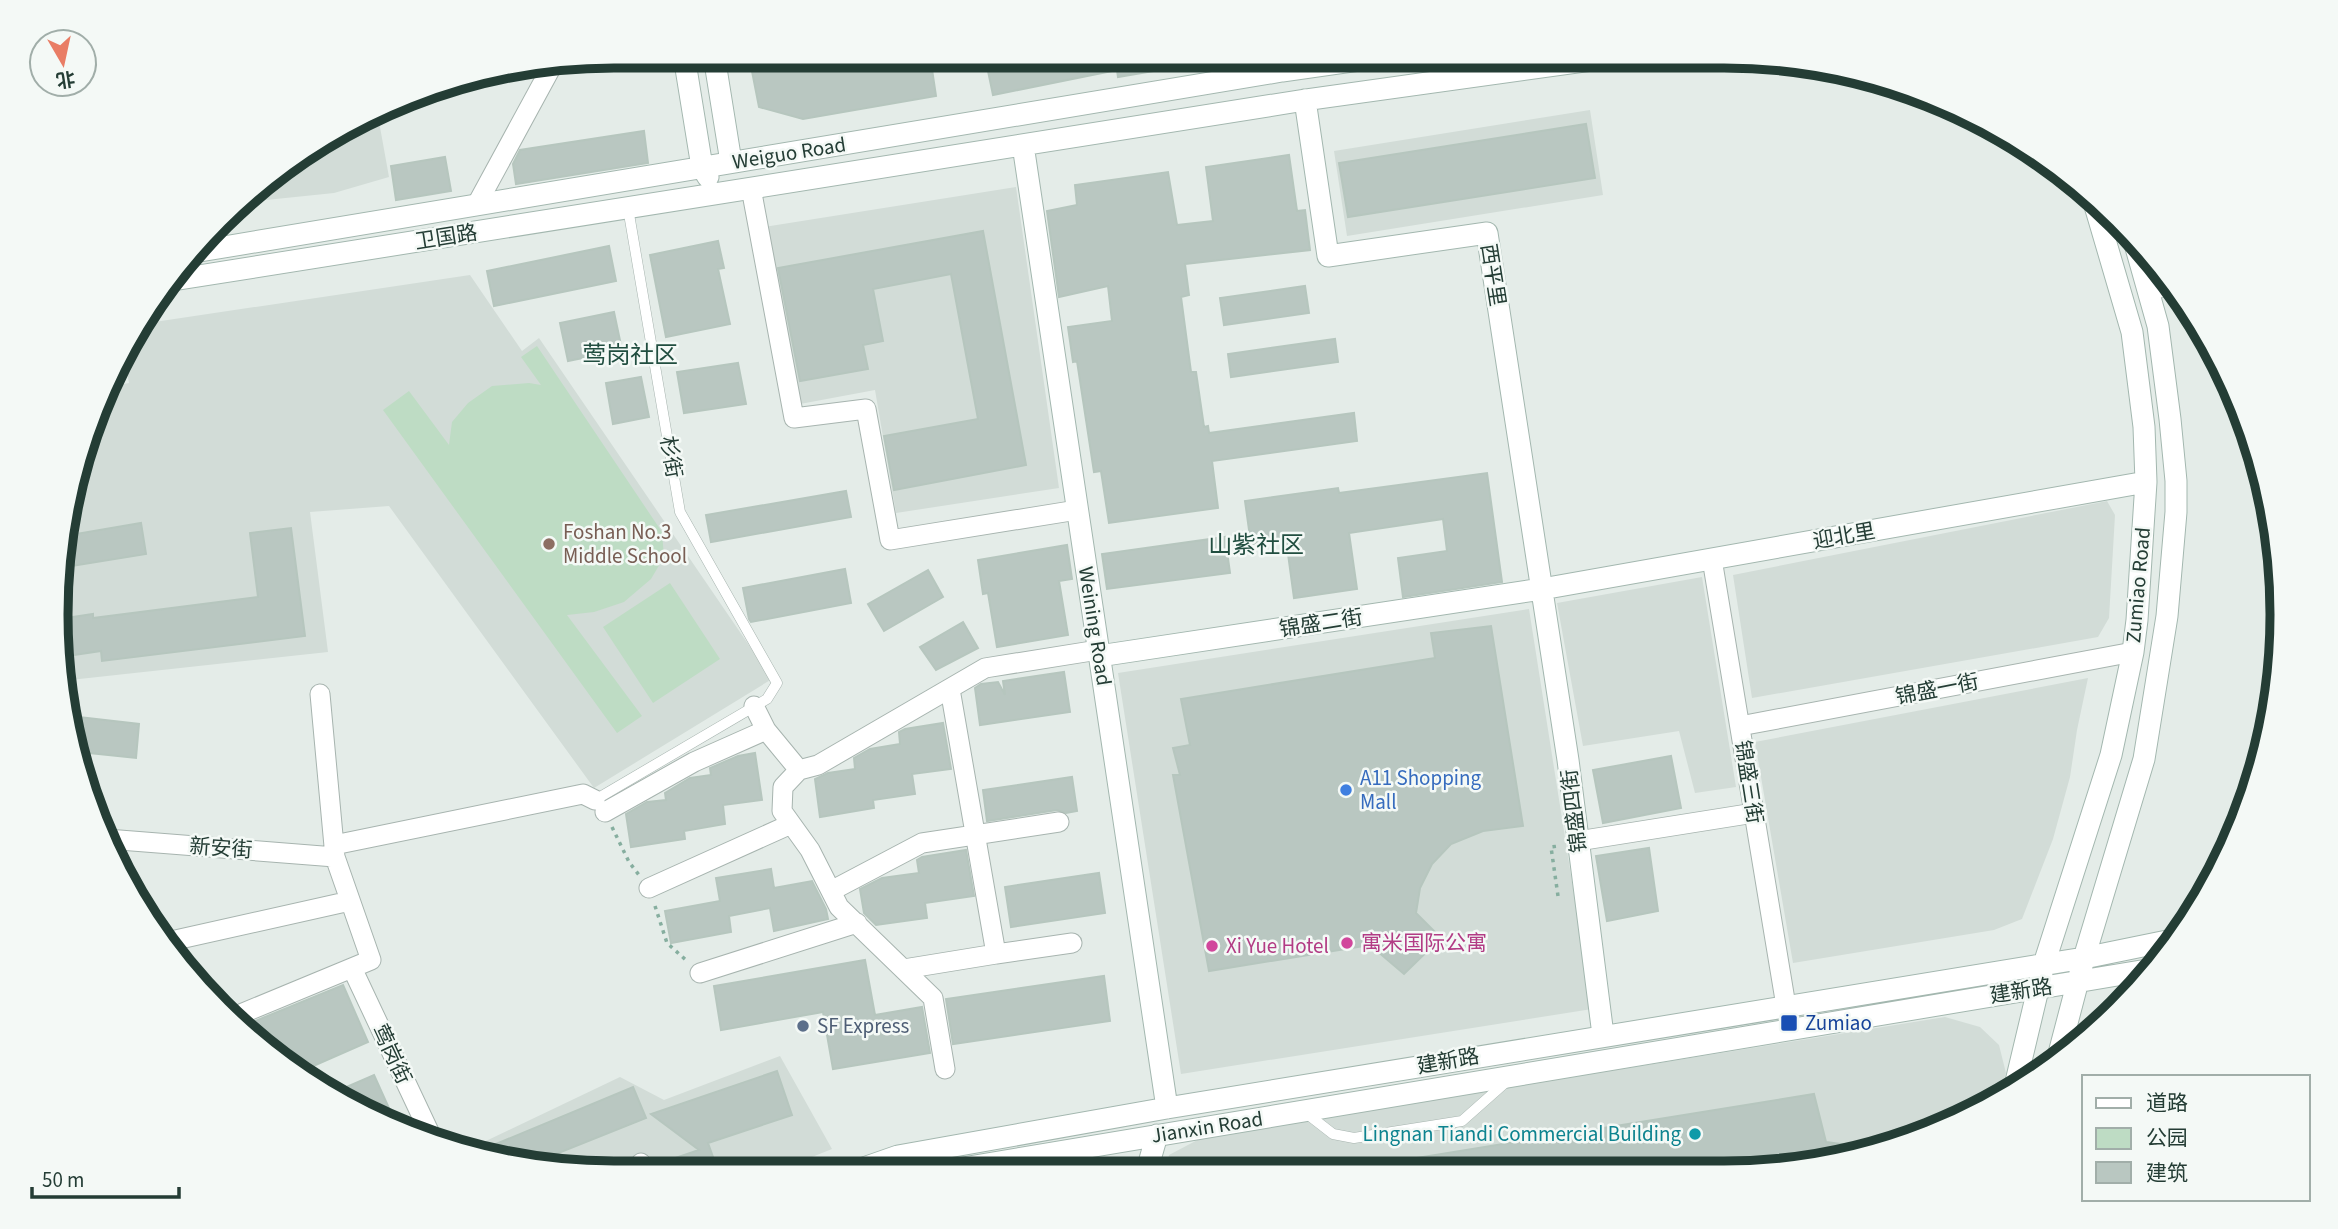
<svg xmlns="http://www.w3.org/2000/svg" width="2338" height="1229" font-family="'Source Sans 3','Noto Sans SC',sans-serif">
	<rect width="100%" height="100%" fill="#e4ece8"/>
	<path fill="#d2dcd7" d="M1590,110L1603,195L1347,236L1334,151Z
		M378,116L389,177L334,193L246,202L274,172Z
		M1016,187L1059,488L896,513L875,390L800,404L764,227Z
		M470,275L522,351L539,338L772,679L594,788L389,506L310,512L328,652L61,681L57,578L75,470L113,386L129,383L125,361L141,324Z
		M2107,501L2115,515L2109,618L2098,637L1752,698L1733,575Z
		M1702,577L1736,787L1695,793L1679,731L1583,746L1557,603Z
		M1529,609L1592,1009L1181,1074L1118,673Z
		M2088,678L2077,730L2070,777L2053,839L2022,919L1994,930L1793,963L1755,742Z
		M1945,1017L1980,1027L1999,1045L2006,1073L1999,1095L1937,1131L1797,1168L1166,1170L1169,1155L1205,1136Z
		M780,1056L832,1149L777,1171L578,1172L470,1154L467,1150L620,1077L664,1100Z"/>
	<path fill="#bedcc4" d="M537,346L662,532L664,557L651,579L624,602L594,612L567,615L642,716L617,733L383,410L409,391L449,445L452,422L468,403L492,386L529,383L541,385L521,357Z
		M670,583L720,659L653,703L603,627Z"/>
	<path fill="#b9c7c1" stroke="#b6c6be" stroke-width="2" d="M749,56H930L936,96L803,119L759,107Z
		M1058,56L1188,57L1189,65L1118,77L1117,70L993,95L988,71Z
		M1586,124L1595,178L1348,217L1339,163Z
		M644,131L648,163L516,184L513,164L520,150Z
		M1289,155L1297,211L1305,210L1310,250L1185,264L1189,295L1181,297L1191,372H1196L1204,427L1208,426L1209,433L1354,413L1357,441L1212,461L1218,508L1109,523L1101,471L1094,472L1077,361L1073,362L1068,327L1112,321L1108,286L1059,297L1047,211L1077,205L1075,185L1168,172L1177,225L1213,221L1206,167Z
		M445,157L451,191L396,200L391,166Z
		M983,231L1026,465L894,490L884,436L978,419L951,274L873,289L883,341L863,345L868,369L800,381L778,268Z
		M718,241L724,268L718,269L730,324L666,337L650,255Z
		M609,246L616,281L494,306L487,271Z
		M1305,286L1309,313L1224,325L1220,298Z
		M614,312L622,350L568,361L560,323Z
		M1335,339L1338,362L1231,377L1228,354Z
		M738,363L746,404L684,413L677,372Z
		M641,377L649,417L613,424L606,383Z
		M1487,473L1502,582L1403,597L1398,558L1447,551L1443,519L1349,533L1357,589L1294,598L1286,539L1251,544L1245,501L1338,488L1339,493Z
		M846,491L851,517L711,542L706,515Z
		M141,523L146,554L59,568L64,536Z
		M291,528L305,636L102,661L101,651L60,657L59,619L93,614V618L258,597L250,533Z
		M1225,537L1230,573L1107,589L1102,554Z
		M1067,545L1072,579L1059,581L1068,635L997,647L988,593L983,594L978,560Z
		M845,569L851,603L751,622L749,619L743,588Z
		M928,570L943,597L884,631L868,604Z
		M963,622L978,648L936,670L920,647Z
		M1491,626L1523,826L1483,831L1451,844L1432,864L1420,888L1416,913L1441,938L1404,974L1370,945L1209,971L1173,775H1180L1173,748L1190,745L1181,699L1435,658L1431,633Z
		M1064,672L1070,712L980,725L975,688L981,684L998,682L1005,695L1003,681Z
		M70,716L139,724L136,758L80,752Z
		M943,723L951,769L912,774L915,794L873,800L874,808L820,817L815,779L828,773L855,769L854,758L870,749L900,744L899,732L905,729Z
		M755,753L762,800L723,805L725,824L684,831L685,839L631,847L626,814L647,802L666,800L665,793L690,778L711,775L710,768L738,756Z
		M1671,756L1681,808L1603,823L1593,770Z
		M1072,777L1077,811L1066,813L1057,810L987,821L983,790Z
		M1649,848L1658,911L1607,921L1596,856Z
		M966,850L974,896L925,903L927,918L876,925L864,913L860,889L882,878L919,873L917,860L922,857Z
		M771,869L774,888L812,881L826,909L828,919L774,931L770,908L729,916L731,932L671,943L665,911L720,901L716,878Z
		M1099,873L1105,913L1011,927L1005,887Z
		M865,960L875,1015L922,1007L930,1053L833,1069L823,1012L721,1030L714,986Z
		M1104,976L1110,1021L953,1044L946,999Z
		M343,985L368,1042L304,1070L243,1026Z
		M777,1071L792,1115L708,1143L718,1171L657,1172L655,1165L699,1150L651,1114Z
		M374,1075L397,1126L367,1115L335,1092Z
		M633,1087L646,1118L531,1164L472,1154Z
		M1814,1094L1826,1142L1871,1148L1797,1168L1405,1169L1404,1160Z"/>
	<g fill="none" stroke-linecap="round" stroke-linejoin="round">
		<defs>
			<path id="lane" d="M2150,294L2175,290
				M595,800L767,699L777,683L680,512L628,208
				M1306,1113L1333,1134L1354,1138L1462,1121L1506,1082"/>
			<path id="street" d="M751,188L794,418L866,409L890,540L1077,510
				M477,204L552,66
				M1712,559L1786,1006
				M754,706L766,730L799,770L818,765L985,668L1098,650
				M1740,726L2133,652
				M799,770L783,787L782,811L810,850L839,907L933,998L945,1069
				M605,812L694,762L766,730
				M107,839L335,857
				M1578,841L1754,813
				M334,845L583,794L595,800
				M649,888L791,824
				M831,891L922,843L1059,822
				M171,941L350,901
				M996,954L1072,943
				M352,968L433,1140
				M904,969L996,954L950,689
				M700,973L857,923
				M231,1018L371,960L335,857L320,694
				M641,1163L645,1172"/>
			<path id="secondary" d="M684,56L702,167L708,177
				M714,56L731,162
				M1305,100L1328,256L1487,233L1568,760L1603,1035
				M1023,145L1167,1108
				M200,251L1282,71L1380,57
				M173,280L1305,100L1613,57
				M1099,656L1542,589L2146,482
				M2057,1061L2084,958L2144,759L2167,616L2176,512V481L2170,419L2158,326L2133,237
				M2015,1086L2044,964L2111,755L2133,652L2137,620L2146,482L2144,427L2132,332L2093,199
				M1147,1170L1157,1135
				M855,1171L898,1156L1167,1108L2084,958L2172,940
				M945,1171L2153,969"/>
		</defs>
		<use href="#lane" stroke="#a7b4af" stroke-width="11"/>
		<use href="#street" stroke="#a7b4af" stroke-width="21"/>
		<use href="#secondary" stroke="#a3b7af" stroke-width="23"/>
		<path stroke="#86ae9f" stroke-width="3.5" stroke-dasharray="3.5 5" stroke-linecap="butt" d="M612,827L629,862L639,875
			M1558,896L1551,847L1559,846
			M655,906L667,943L687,961"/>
		<use href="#lane" stroke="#fff" stroke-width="10"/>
		<use href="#street" stroke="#fff" stroke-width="19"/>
		<use href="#secondary" stroke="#fff" stroke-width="21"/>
	</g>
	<circle fill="#8d6e63" stroke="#f4f9f6" stroke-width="2.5" cx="549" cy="544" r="7"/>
	<circle fill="#3f7fe0" stroke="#f4f9f6" stroke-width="2.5" cx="1346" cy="790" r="7"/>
	<g fill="#d1479c" stroke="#f4f9f6" stroke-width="2.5">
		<circle cx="1347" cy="943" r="7"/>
		<circle cx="1212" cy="946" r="7"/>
	</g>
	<rect fill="#1a4fb4" stroke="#f4f9f6" stroke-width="2.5" x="1780" y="1014" width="18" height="18" rx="3.5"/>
	<circle fill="#5c6f8a" stroke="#f4f9f6" stroke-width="2.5" cx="803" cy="1026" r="7"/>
	<circle fill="#0f9aa8" stroke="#f4f9f6" stroke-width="2.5" cx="1695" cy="1134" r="7"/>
	<g text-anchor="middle" stroke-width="5" stroke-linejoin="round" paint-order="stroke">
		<g font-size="21" fill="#243d35" stroke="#f4f9f6">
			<text transform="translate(789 153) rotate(-9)" y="7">Weiguo Road</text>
			<text transform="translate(446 237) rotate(-9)" y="7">卫国路</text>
			<text transform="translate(1493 275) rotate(81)" y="7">西平里</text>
			<text transform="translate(671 457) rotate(80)" y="7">杉街</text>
			<text transform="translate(1844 536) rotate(-10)" y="7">迎北里</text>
			<text transform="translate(2138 585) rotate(-85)" y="7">Zumiao Road</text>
			<text transform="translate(1321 623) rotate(-9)" y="7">锦盛二街</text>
			<text transform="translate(1095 626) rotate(81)" y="7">Weining Road</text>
			<text transform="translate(1937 689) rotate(-11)" y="7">锦盛一街</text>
			<text transform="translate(1749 782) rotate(81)" y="7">锦盛三街</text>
			<text transform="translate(1574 811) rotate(-97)" y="7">锦盛四街</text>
			<text transform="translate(221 848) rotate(4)" y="7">新安街</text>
			<text transform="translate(2021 991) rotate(-9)" y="7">建新路</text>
			<text transform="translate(392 1054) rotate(65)" y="7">莺岗街</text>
			<text transform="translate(1448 1061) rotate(-10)" y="7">建新路</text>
			<text transform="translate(1207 1127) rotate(-9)" y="7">Jianxin Road</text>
		</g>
		<g font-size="21" fill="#785e54" stroke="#f4f9f6" text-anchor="start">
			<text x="563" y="539">Foshan No.3<tspan x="563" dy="24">Middle School</tspan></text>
		</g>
		<g font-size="21" fill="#366cbe" stroke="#f4f9f6" text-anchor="start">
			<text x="1360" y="785">A11 Shopping<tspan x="1360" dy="24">Mall</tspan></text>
		</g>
		<g font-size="21" fill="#b23c85" stroke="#f4f9f6" text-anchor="start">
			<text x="1361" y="950">寓米国际公寓</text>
			<text x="1226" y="953">Xi Yue Hotel</text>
		</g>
		<g font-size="21" fill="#164399" stroke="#f4f9f6" text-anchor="start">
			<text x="1805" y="1030">Zumiao</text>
		</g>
		<g font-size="21" fill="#4e5e75" stroke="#f4f9f6" text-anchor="start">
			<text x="817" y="1033">SF Express</text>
		</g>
		<g font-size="21" fill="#0d838f" stroke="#f4f9f6" text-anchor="end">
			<text x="1681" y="1141">Lingnan Tiandi Commercial Building</text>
		</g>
		<g font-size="24" fill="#214e40" stroke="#f4f9f6">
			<text x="630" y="363">莺岗社区</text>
			<text x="1256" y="553">山紫社区</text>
		</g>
	</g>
	<path d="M0 0H2338V1229H0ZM614 68H1724A546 546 0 0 1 2270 614V615A546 546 0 0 1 1724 1161H614A546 546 0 0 1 68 615V614A546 546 0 0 1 614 68Z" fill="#f4f9f6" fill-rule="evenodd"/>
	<path fill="none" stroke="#243d35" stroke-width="9" d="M614 68H1724A546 546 0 0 1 2270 614V615A546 546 0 0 1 1724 1161H614A546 546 0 0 1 68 615V614A546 546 0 0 1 614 68Z"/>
	<rect x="2082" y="1075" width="228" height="126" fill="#f4f9f6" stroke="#a1aea9" stroke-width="2"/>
	<rect x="2096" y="1098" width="35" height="10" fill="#ffffff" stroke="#a1aea9" stroke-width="2"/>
	<text x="2146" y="1110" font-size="21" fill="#243d35">道路</text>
	<rect x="2096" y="1128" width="35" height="21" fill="#bedcc4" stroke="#a1aea9" stroke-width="2"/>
	<text x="2146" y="1145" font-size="21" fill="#243d35">公园</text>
	<rect x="2096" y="1162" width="35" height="21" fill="#b9c7c1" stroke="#a1aea9" stroke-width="2"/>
	<text x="2146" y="1180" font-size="21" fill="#243d35">建筑</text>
	<g transform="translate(63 63) rotate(171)"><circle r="33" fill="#f4f9f6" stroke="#a1aea9" stroke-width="2"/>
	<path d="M0-5L12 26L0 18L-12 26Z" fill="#e97d65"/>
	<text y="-10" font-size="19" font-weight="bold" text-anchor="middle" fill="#243d35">北</text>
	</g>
	<path d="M32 1187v10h147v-10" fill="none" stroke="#243d35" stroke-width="3.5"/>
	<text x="42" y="1187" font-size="21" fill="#243d35" stroke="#f4f9f6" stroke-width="5" paint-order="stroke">50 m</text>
</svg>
